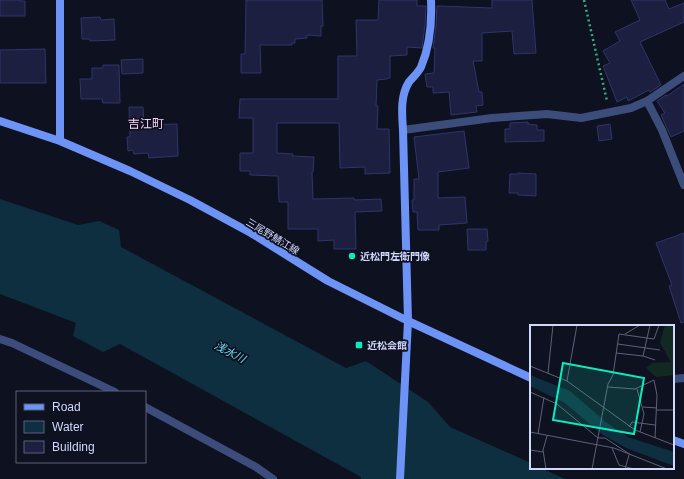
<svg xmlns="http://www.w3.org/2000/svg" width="684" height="479" font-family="Arial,'Noto Sans JP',sans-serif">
	<rect width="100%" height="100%" fill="#0e1120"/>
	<path fill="#0e2f3f" d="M0,199L78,225L99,221L119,230L121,247L346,368L366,361L428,402L450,427L531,463V468H541L565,479H361V477L120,344L103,352L73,336L76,323L0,294Z"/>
	<path fill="#1c1f40" stroke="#2f356a" d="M0,0H20V1H25V16H0Z
		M246,0H322L323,26H321V36L307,35V38L295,39V43H292V45H260L261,73H241V54H245Z
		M379,0H417V6H426L425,25L422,48L407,47V55L390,56V78H388L387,79L377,80L376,106H378L377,129H389L390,173L365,174V167L340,168L339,123H277V153L293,154L292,156L314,157L313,172H312L313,199L354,198V200L381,199L382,211L355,212L356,249H334V240L318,241V229H288V202H279L278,176L250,175V171H240V153H253V118H239L240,99H338V56H357L356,20H378Z
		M492,0H532L536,53L514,54L512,31L482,33V61H473L479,92H482L483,105L476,106L477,112L451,115L449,92L433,93V87H427L425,74L434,73L435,48H433L436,26L437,6L492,8Z
		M631,0H665L669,9L684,3V22L640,42L661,85L650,92L649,90L628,101L627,97L617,102L603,66L610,63L603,51L620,41L615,32L640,20Z
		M100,17L101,20L114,19L115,40L90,41V39H82L81,18Z
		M45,49L46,83H0V50Z
		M143,59V73L122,74L121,60Z
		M103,65H119L120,103H103L102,99H81L80,79H92V68H103Z
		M684,84V131L671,137L661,115L665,113L657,101L666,95L667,96Z
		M129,107H143L144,125L177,124L178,156L149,158L148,153L134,154L133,150L128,151L127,137H130Z
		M528,122V124L537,125V130H544V141L505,142V129H510V123Z
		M610,124L612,139L599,141L597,126Z
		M464,131L469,168L438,172V198L465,197L467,223L439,225V230H418L417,212H413L412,200H414V179H419L414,137Z
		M518,173L536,174V196L518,195V193H509L510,174H518Z
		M467,229H487L488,241L486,242V250H468Z
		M684,233V322L681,323L669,286L672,285L656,243Z"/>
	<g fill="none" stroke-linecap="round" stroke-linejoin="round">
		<path stroke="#36ab80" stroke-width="2.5" stroke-dasharray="2 3" stroke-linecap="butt" d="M584,0L607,101"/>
		<path stroke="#3c4d7c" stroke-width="8" d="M647,101L662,130L684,185
			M403,130L492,118L547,114L581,118L631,108L647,101L684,76
			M0,339L12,343L115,392
			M673,379L684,378
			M145,407L256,467L273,479"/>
		<path stroke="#6e93f6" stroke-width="8" d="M60,0V141
			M0,121L60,141L130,171L190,200L251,233L328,281L408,321L531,378
			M673,440L684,444
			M400,479L408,321L403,130C402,114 400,96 409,82C413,77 418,73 421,67C430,46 432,23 431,0"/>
	</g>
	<g fill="#0fe9be" stroke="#0e1120" stroke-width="1.5">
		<circle cx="352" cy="256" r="4"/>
		<rect x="355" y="341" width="8" height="8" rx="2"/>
	</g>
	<g text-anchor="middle" stroke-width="3.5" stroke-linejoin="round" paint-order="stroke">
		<g font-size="10" fill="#d0d8fc" stroke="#0e1120">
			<text transform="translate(273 236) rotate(31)" y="4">三尾野鯖江線</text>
		</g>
		<g font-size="10" font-weight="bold" fill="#d0d8fc" stroke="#0e1120" text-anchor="start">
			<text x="360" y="260">近松門左衛門像</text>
			<text x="367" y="349">近松会館</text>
		</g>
		<g font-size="11" font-style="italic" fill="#65ddf5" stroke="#0e1120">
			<text transform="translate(230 352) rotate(28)" y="4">浅水川</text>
		</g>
		<g font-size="12" fill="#fcd2f9" stroke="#0e1120">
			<text x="146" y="128">吉江町</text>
		</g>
	</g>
	<g transform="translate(530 325)">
		<rect width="144" height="144" fill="#0e1120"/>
		<path d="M135,0H144V50L126,52L116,43L122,38L141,37L130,18Z" fill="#122922"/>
		<path d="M0,50L40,66L77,98L98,112L144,127V141L96,123L73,110L35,78L0,61Z" fill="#0e2f3f"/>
		<path fill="none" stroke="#5c6178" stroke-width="1" d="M89,9L124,14L129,0M95,9L110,0M88,19L130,25M86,28L113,31L125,35M113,31L120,0M0,41L37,56L105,105L144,120M18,48L23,0M37,56L47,0M78,62L105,64L124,55L127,70L125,113M107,64L114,89L110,107M0,67L27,79L68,113H75L101,130M113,82L127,83M127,85H144M99,102L102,97L125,100M0,107L84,123L137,144M8,109L14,72M82,123L89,140L104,144M0,125L13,127M16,144L13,125L17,111M62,144L78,59L83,50L89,9M95,144L99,130"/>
		<path fill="#0fe9be" fill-opacity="0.15" stroke="#0fe9be" stroke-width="2" d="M33,38L114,53L104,109L23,95Z"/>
		<rect width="144" height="144" fill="none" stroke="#d0d8fc" stroke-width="2"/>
	</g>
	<rect x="16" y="391" width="130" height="72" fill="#0e1120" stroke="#5c6178"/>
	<rect x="24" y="404" width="20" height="6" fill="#6e93f6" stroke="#5c6178"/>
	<text x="52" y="411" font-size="12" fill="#d0d8fc">Road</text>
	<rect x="24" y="421" width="20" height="12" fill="#0e2f3f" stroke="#5c6178"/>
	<text x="52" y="431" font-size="12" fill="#d0d8fc">Water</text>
	<rect x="24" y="441" width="20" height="12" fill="#1c1f40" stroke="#5c6178"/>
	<text x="52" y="451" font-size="12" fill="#d0d8fc">Building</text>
</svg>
